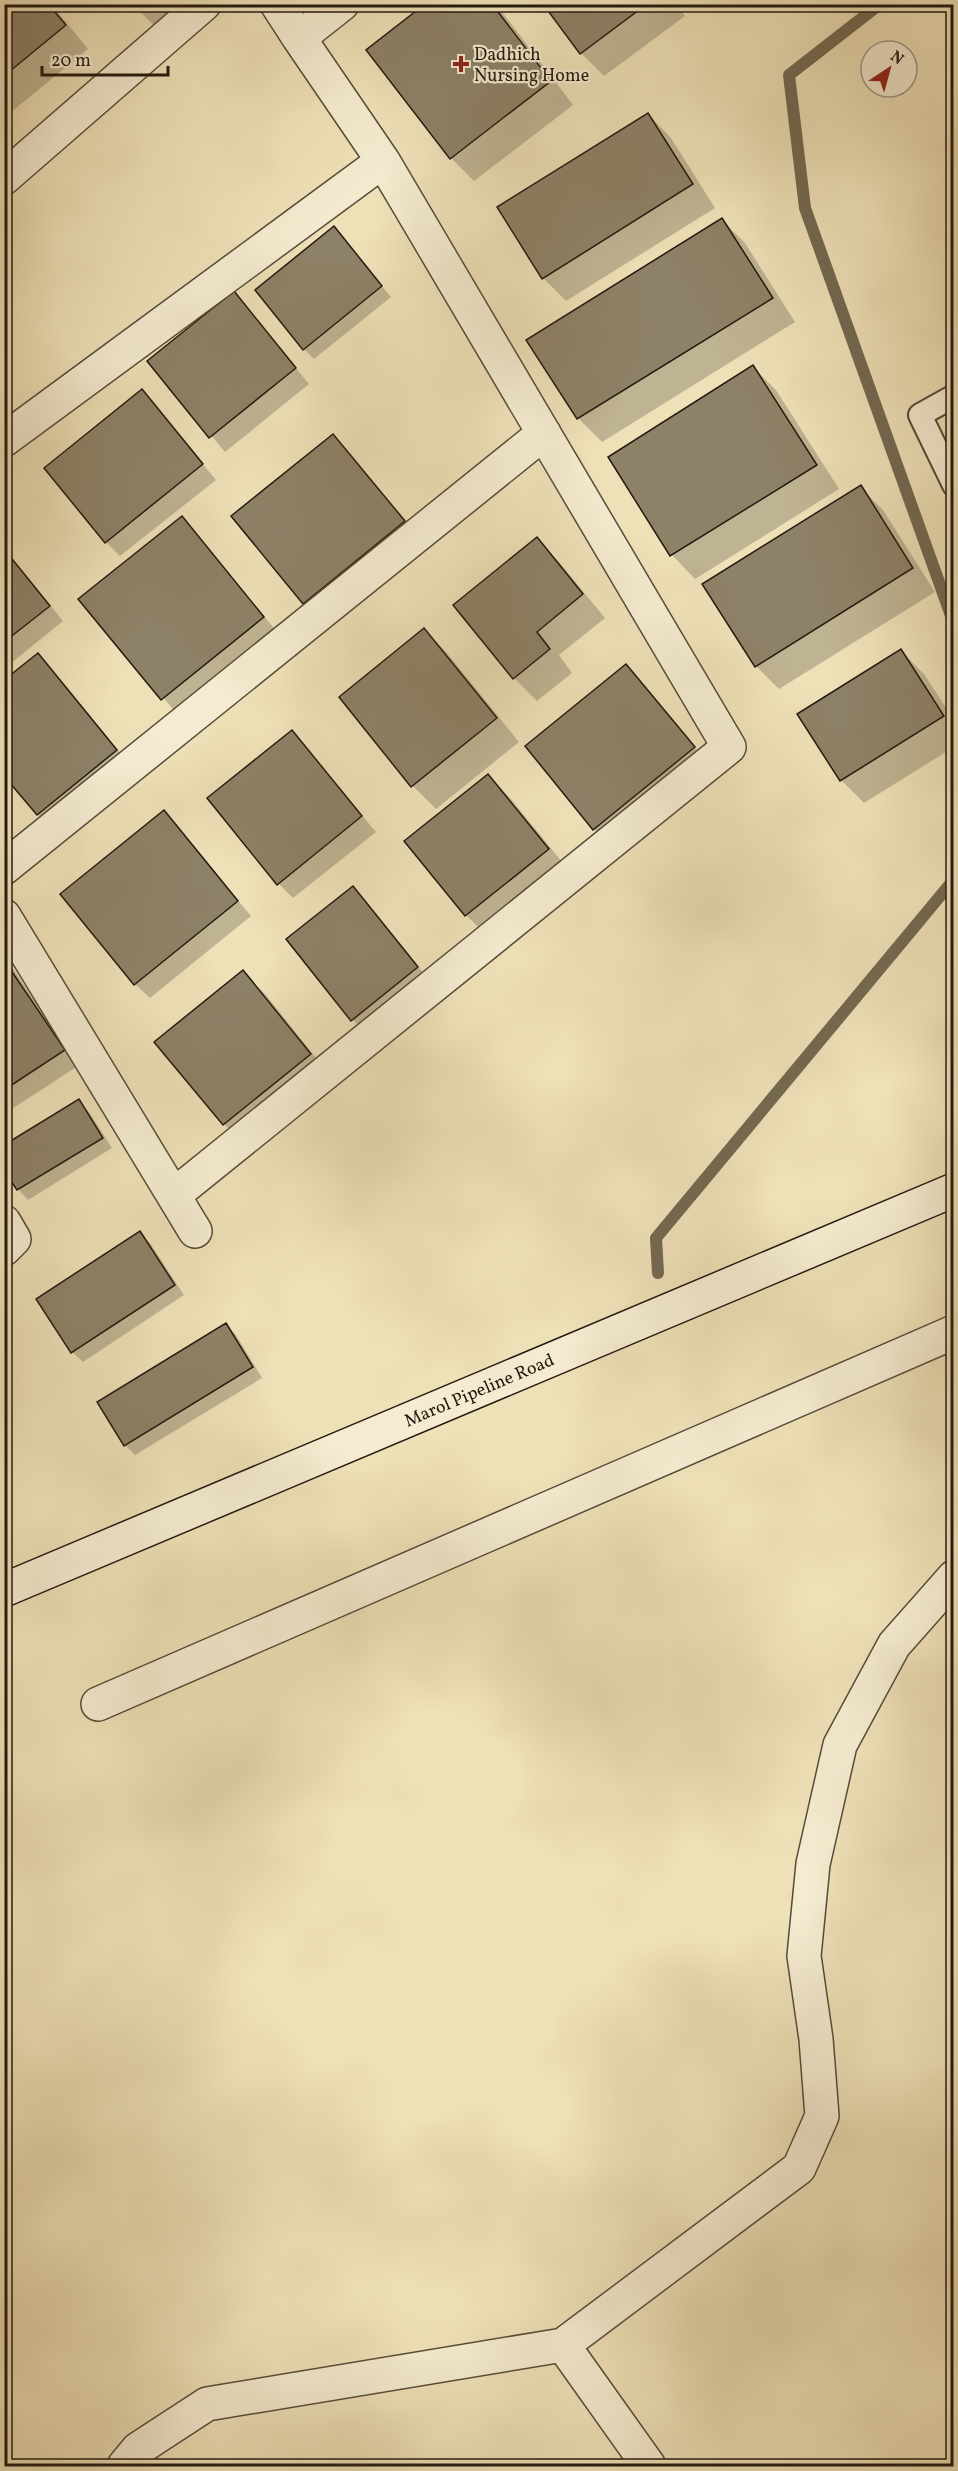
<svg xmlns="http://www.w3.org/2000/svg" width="958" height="2471" font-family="Vollkorn,serif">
	<rect width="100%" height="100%" fill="#eee0b7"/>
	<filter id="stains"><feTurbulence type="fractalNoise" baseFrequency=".00333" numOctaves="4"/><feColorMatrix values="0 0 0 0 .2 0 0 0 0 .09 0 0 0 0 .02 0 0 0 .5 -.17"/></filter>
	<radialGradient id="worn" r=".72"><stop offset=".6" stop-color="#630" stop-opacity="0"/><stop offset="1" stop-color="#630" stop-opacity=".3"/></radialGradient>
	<path fill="#0003" d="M4,4H51L88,49L4,118Z
		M133,4H184L156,28Z
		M428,4H496L573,105L474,181L451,158Z
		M545,4H676L685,16L604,76L581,53Z
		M648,114L671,138L715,208L566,301L543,278Z
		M722,220L745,243L795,322L602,442L579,419L529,341Z
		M334,228L391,297L314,359L304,349Z
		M234,293L309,384L225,452L149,361Z
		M753,367L776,390L839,489L695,579L672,555L610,458Z
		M142,391L216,480L120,556L106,542Z
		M4,393L11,401L4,406Z
		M333,436L419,537L318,618L304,603Z
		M860,487L883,510L935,592L779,689L756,666Z
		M182,518L278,633L177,714L81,599Z
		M536,539L559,562L605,618L559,655L572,673L537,701L514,678L455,605Z
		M4,548L63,621L4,669Z
		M424,630L447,653L519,742L436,809L413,786L341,697Z
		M901,651L924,674L954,720V747L864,803L841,780Z
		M38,655L131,766L52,829L38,814Z
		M626,666L708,763L609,844L594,829Z
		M292,732L376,832L293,898L279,884Z
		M488,776L511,799L571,873L489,938L466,915L407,841Z
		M164,812L251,916L150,998L135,984Z
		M352,888L431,982L367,1034L353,1020Z
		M4,955L78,1066L4,1114Z
		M243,972L266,995L332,1078L247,1147L224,1124Z
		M78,1101L89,1112L112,1148L28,1200L18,1189Z
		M140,1233L150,1243L184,1295L83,1362L72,1352Z
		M226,1325L236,1335L262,1378L135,1455L125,1445Z"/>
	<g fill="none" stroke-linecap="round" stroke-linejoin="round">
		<path stroke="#736952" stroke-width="12" d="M880,4L789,75L805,208L954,624
			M658,1273L656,1238L951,883L954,877"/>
	</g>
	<path fill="#8d8167" stroke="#231a10" stroke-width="1.5" d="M4,4H48L66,25L4,76Z
		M425,4H492L551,81L450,159L366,50Z
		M543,4H647L580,54Z
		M648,113L693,184L542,279L497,207Z
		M722,218L773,298L577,419L526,340Z
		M334,226L382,286L303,350L255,290Z
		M234,291L296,368L209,438L147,361Z
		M753,365L817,465L670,556L608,457Z
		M142,389L203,464L105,543L44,468Z
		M333,434L405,521L303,604L231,516Z
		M861,485L913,568L755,667L702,584Z
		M182,516L264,617L161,700L78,599Z
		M537,537L583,594L537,632L550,649L513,679L453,605Z
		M4,549L50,606L4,642Z
		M424,628L497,718L411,787L339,697Z
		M901,649L944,716L840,781L797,714Z
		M38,653L117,750L37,815L4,776V680Z
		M626,664L695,747L593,830L525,746Z
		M292,730L362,816L277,885L207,798Z
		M488,774L549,849L465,916L404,841Z
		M164,810L238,901L134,985L60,894Z
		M353,886L418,967L351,1021L286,939Z
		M4,960L65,1050L4,1090Z
		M243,970L311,1054L223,1125L154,1042Z
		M79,1099L103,1138L17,1190L4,1171V1145Z
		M140,1231L175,1285L71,1353L36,1299Z
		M226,1323L253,1367L124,1446L97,1402Z"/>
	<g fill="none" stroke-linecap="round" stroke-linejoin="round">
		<defs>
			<path id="lane" d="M954,396L920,415L954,485"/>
			<path id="street" d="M277,4L299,38
				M4,178L204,4
				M4,440L383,161L299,38L342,4
				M4,868L544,433
				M4,916L195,1231
				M174,1195L729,747L383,161
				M4,1222L14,1239L4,1249
				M98,1704L954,1332
				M563,2345L799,2168L822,2116L816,2039L804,1956L813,1864L840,1745L894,1645L954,1577
				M124,2466L138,2449L207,2404L563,2345L649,2466"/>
			<path id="secondary" d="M4,1590L954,1190"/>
		</defs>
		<use href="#lane" stroke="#564c3a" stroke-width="26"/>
		<use href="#street" stroke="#564c3a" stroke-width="36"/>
		<use href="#secondary" stroke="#231a10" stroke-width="36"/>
		<use href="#lane" stroke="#f4ebd0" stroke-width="22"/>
		<use href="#street" stroke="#f4ebd0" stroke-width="33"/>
		<use href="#secondary" stroke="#f4ebd0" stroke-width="33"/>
	</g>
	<path fill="#8f2418" stroke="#f4ebd0" stroke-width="2" d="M458 55h6v6h6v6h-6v6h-6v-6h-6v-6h6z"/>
	<g text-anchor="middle" stroke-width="4.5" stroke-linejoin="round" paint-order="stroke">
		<g font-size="18" fill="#231a10" stroke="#f4ebd0" text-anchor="start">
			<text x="474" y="60">Dadhich<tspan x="474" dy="21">Nursing Home</tspan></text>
		</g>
		<g font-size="18" fill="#231a10" stroke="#f4ebd0">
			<text transform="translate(479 1390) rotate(-23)" y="6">Marol Pipeline Road</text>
		</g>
	</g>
	<rect width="958" height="2471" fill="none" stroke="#eee0b7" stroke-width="24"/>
	<rect x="6" y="6" width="946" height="2459" fill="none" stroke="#231a10" stroke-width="3"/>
	<rect x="12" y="12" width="934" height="2447" fill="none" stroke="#231a10" stroke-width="1.5"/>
	<g transform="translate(889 69) rotate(36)"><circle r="28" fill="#f4ebd0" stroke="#a09783" stroke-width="1.5"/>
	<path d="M0-4.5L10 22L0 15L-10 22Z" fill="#8f2418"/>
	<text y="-9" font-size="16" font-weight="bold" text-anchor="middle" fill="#231a10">N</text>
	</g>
	<path d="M42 66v9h126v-9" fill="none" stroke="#231a10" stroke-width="3"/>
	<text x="51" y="66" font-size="18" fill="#231a10" stroke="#f4ebd0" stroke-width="4.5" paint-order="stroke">20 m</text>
	<rect width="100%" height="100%" filter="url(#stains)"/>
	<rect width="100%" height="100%" fill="url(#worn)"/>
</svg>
